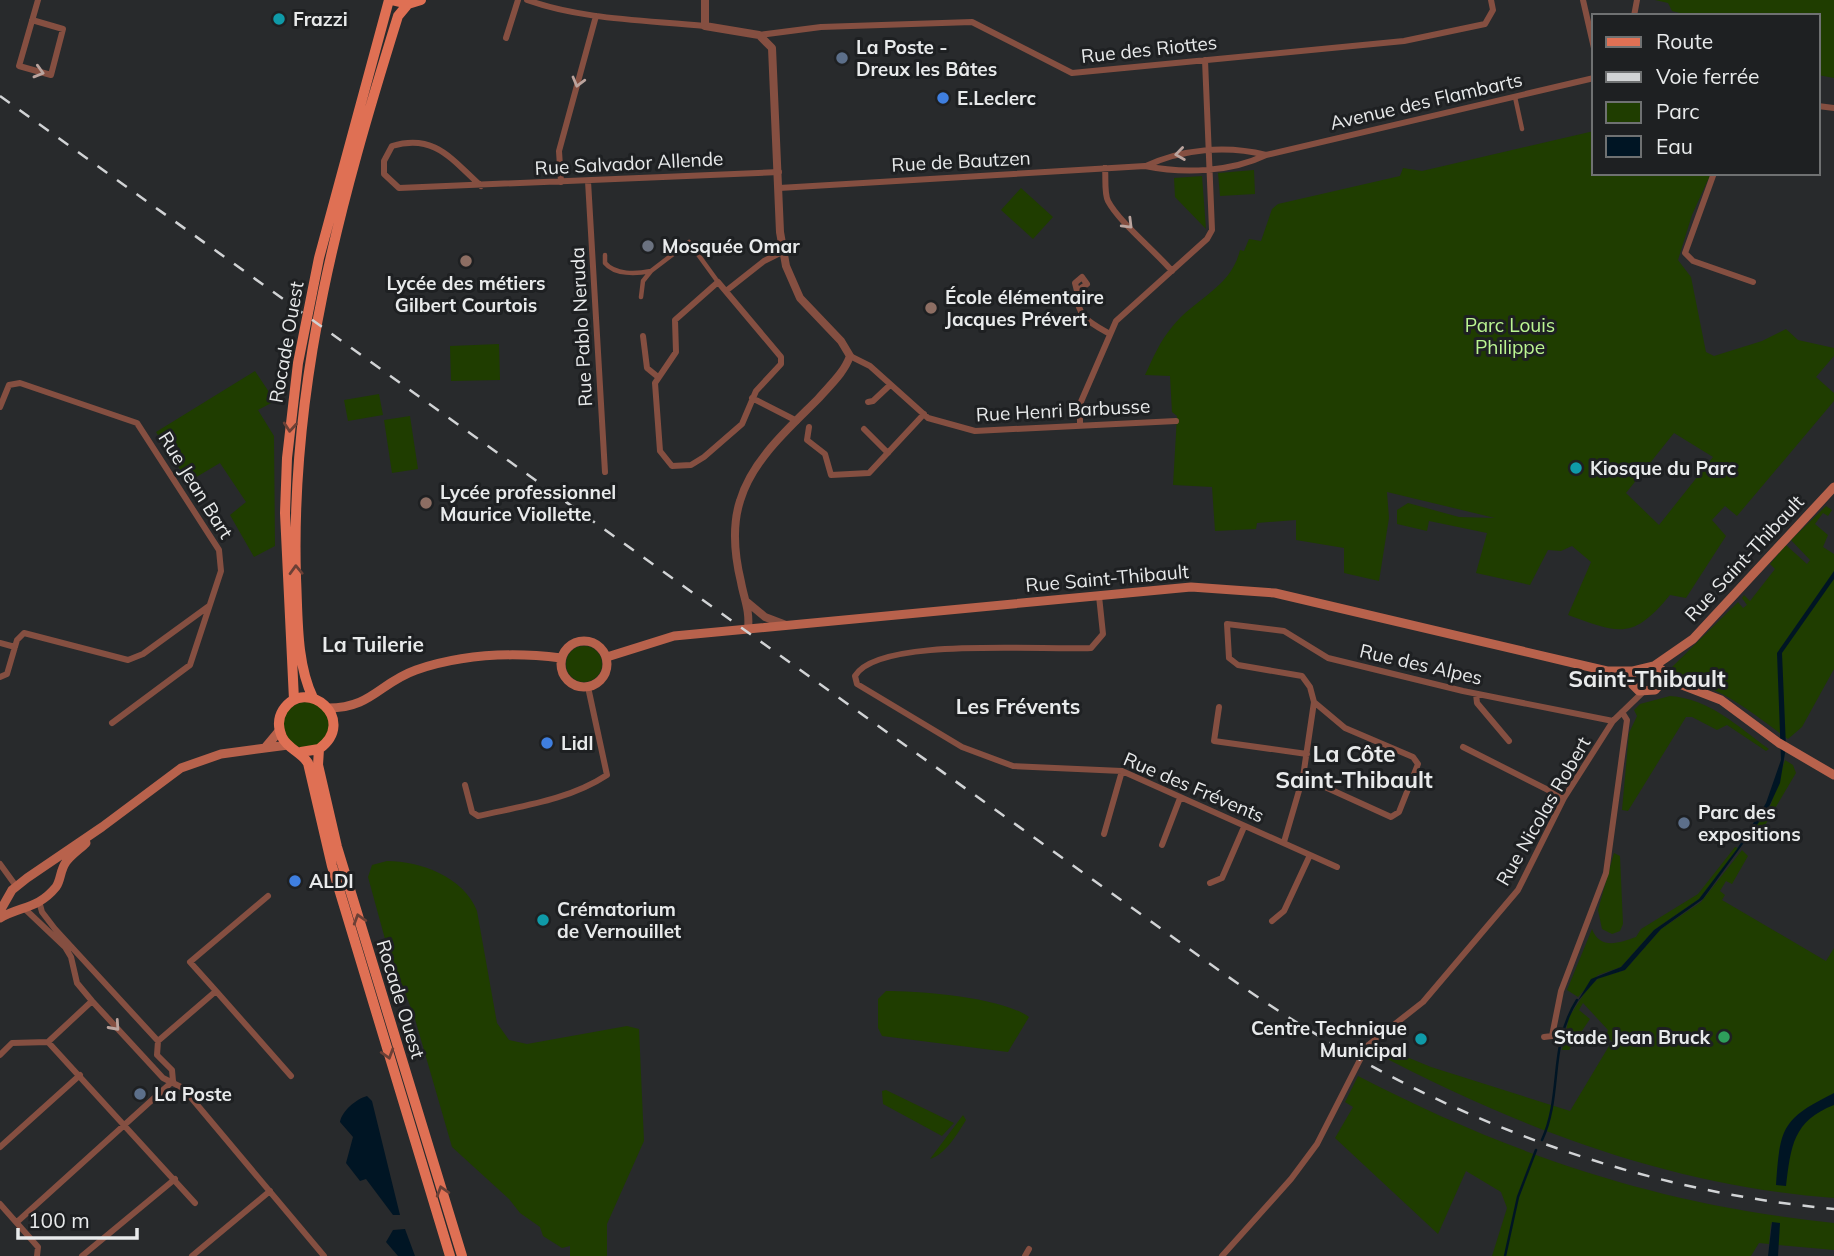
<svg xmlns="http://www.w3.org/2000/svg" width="1834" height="1256" font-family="Mulish,sans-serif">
	<rect width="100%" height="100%" fill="#282a2c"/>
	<path fill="#1f3d00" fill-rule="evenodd" d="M1655,0H1834V78L1818,75V16H1692L1672,11L1668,3Z
		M1594,131V173H1711L1692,215L1678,260L1691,277L1706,352L1714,356L1762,341L1786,329L1798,340L1834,348V356L1816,377L1834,393V401L1737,516L1725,506L1712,520L1726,536L1686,598L1670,595C1633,640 1620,634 1568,615L1591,562L1572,546L1561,551L1548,550L1530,585L1476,573L1487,533L1429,521L1427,531L1397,524V510L1408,503L1459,517L1495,518L1387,492L1389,518L1379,581L1344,573V548L1296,540V520L1257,523L1256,529L1215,531L1212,487L1173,485L1177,416L1172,412L1170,376L1145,375C1153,358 1160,341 1172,327C1195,298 1231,288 1240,250L1244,251L1249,239L1261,241L1272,209L1278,204L1400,176L1403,168L1422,171ZM1674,433L1713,457L1659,525L1626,493Z
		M1254,170L1255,194L1220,196L1218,173Z
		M1202,176L1206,229L1175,197L1174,178Z
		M1021,188L1053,217L1033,239L1001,210Z
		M499,344L500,380L451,381L450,346Z
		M255,371L275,401L258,410L274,436L275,546L254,557L230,515L246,502L220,463L188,482L156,432Z
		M379,394L383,415L348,421L344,400Z
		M410,416L418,469L392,473L384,420Z
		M1826,506L1832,510L1828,516L1823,513L1815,524L1828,535L1823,547L1834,554V669L1802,727L1788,739C1748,710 1722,687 1673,676L1670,669L1738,602L1743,608L1747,605L1742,598L1744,595L1750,601L1775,569L1770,564L1786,545L1807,564L1810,560L1791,540Z
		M566 664a18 18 0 1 1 36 0a18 18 0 1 1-36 0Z
		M1670,696C1710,699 1737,726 1769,749L1766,751L1727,725L1717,730L1692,717H1686L1628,811L1622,810L1629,733L1637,716L1634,710L1640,704Z
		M283 725a23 23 0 1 1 46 0a23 23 0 1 1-46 0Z
		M1785,760L1793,765L1796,773L1758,837L1751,834L1771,804Z
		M1735,847L1738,848L1699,899L1654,930L1621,967L1598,975L1578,997L1567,990L1592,929C1600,950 1619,943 1636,937L1641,929L1698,894Z
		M1742,850L1748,856L1732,884L1726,881L1720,891L1725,895L1722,900L1826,961L1834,948V1198C1671,1186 1518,1128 1374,1052L1380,1046L1431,1067L1570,1111L1612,1041L1606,1037L1608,1030L1583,1003L1579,1010L1590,1019L1569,1050H1562L1569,1017L1588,988L1599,978L1625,970L1661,929L1701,902Z
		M1614,853L1620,856L1623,924L1620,931L1612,934L1602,929L1598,910Z
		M387,861C420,861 464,877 477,911L497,1023L509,1040L527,1044L627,1026L639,1029L644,1141L607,1224V1256H570V1246L562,1248L543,1236L540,1227L520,1213L509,1199L452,1147L415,1019L385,939L368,877L372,865Z
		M886,991C920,991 1001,997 1029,1017L1008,1052L882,1036L878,1028V999Z
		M1358,1076C1513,1156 1660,1205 1834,1223V1250L1778,1245L1771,1222L1769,1244L1759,1243L1751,1256H1492L1507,1208L1501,1192L1466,1171L1438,1234L1335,1138L1353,1107L1345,1102Z
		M886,1090L954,1123L942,1136L883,1104L882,1091Z
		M963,1115L966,1120C958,1133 945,1155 930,1159Z"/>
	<path fill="#001524" d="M1834,571V579L1782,653L1786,747L1780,783L1767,811L1703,899L1661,929L1625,970L1597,979L1577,1002L1591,979L1621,967L1654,930L1699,899L1737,849L1766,803L1781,760L1777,653Z
		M1834,1093V1105C1793,1121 1791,1146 1786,1186L1776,1185C1780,1127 1782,1119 1834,1093Z
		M367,1096L372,1101L400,1215H393L366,1179L360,1181L346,1163L353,1137L340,1122C342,1111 356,1099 367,1096Z
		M1772,1222L1780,1223L1778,1256H1768Z
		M405,1229L415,1256H398L386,1242L393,1230Z"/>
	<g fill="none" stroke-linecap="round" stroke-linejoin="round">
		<path stroke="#001524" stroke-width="2.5" d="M1542,1140C1563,1094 1548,1046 1577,1000
			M1505,1256L1518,1197L1536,1150"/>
		<path stroke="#854f41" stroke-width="4.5" d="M1515,97L1522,129
			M605,255V263C615,275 636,274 651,271L643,281L641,297
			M651,271L689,242L718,282"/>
		<path stroke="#854f41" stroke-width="6" d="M527,0C583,20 646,20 705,26
			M1583,0L1594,48
			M1634,16L1637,0
			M32,20L63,29L51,75L19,66L38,0
			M759,35L821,27L972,22L1072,73L1404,41L1485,24L1493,10L1491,0
			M506,38L518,0
			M1818,106L1834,108
			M1146,166C1182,149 1226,145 1266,155
			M1105,168C1106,178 1104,193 1108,201C1119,222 1155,251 1172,271
			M1714,173L1685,253L1693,261L1753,282
			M588,181L605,472
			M561,182L559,151L596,16
			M481,186C452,160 435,133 392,146L384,161V174L399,188L779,172
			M779,188L1145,166C1184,174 1231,172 1266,155L1594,78
			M718,282L781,357V364L756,391L742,424L704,457L691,465L672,466L660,451L655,383L676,352L675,320Z
			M726,291L764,261L782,252
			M1077,291L1075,283L1082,277L1087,284L1077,291C1076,317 1090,323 1110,334
			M643,336L647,368L658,377
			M850,356L870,366L928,418L975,431L1176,421
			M752,398L797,421
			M868,402L873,401L890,385
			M0,407L9,385L20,383L137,423L219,550L221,571L190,665L112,723
			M1080,425V404L1116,321L1207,239L1212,230L1205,60
			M809,427L807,440L825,454L831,475L869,473L924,414
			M864,429L888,453
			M1099,596L1103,634L1091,648C1046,651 878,636 855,676L857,684L962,747L1013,766L1122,771L1337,867
			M0,643L15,647
			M0,677L7,674L17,640L24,633L128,660L143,654L209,606
			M1476,694L1477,703L1509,741
			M1219,707L1214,741L1307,754
			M1463,747L1564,798
			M1303,777L1391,817L1399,812L1418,764L1413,757L1345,728L1314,702
			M465,785L472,812L478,816C522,806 569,800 607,775L588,687
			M1104,834L1122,771
			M1284,842L1303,777L1314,702L1310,687L1302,676L1238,665L1229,658L1227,624L1284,631L1328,658L1463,691L1613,721
			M1162,845L1180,798
			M0,864L16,886
			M1210,883L1222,878L1244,827
			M39,901L42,912L55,929L158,1041L157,1055L172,1070L173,1081
			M26,910L65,947L71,957L77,983L92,1001L163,1078L183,1088L324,1256
			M1272,921L1284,911L1310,855
			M216,991L291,1076
			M1544,1037L1552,1036L1561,991L1606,873L1627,720L1622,712
			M158,1041L216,991L190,962L268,896
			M48,1042L92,1001
			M0,1055L12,1043L48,1042L195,1203
			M0,1147L80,1075
			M0,1204L38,1247L37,1256
			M17,1222L173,1081
			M82,1256L175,1179
			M192,1256L270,1191
			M1025,1256L1029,1249
			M1222,1256L1291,1179L1317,1144L1367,1046L1423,1002L1518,890L1564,798L1613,721L1643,692"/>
		<path stroke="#854f41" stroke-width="8" d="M705,0V26L759,35L772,48L780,232L786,266L800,298L841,341L850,356C844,373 830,385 818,399C789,428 752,460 740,501C732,526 735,557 741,582C744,599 750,610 748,629
			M747,602L765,617L786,625"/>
		<path stroke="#b8624c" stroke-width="9" d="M561 664a23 23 0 1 1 46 0a23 23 0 1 1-46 0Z
			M607,657L674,636L1191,587L1275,593L1607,671H1633L1654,666L1662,670L1664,680L1655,690L1639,691L1630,682L1633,671
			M1654,666L1693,639L1834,487
			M1664,678L1721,700L1779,743L1834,775
			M328,708C372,708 379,683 416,670C463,654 513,652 561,658
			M265,748L280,730
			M0,911L12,890L27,878L102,827L181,768L221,754L288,745
			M0,918C21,906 38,909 56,887C61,880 60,870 66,862C71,855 80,849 86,843"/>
		<path stroke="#df7054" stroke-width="10" d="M391,0L408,4L421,0
			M313,698C296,662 298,618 296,578C290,381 340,202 398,16L408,4
			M294,700L285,513L287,458L298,363L319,258L389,0
			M319,749L318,765L337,847L462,1256
			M301,752L319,749C359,720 306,675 283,710C278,718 278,728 282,737C288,749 301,752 308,763L332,866L450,1256"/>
		<path stroke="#d1d3d5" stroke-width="2.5" stroke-dasharray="12 12" stroke-linecap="butt" d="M0,96L1135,910C1190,949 1244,990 1301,1025C1463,1126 1643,1191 1834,1209"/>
	</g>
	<defs><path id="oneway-chevron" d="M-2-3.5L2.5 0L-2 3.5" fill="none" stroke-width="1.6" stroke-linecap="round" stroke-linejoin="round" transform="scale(1.75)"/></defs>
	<g stroke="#bba49e">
		<use href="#oneway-chevron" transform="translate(39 72) rotate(16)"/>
		<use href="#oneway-chevron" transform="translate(578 82) rotate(105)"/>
		<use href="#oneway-chevron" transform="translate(1180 154) rotate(172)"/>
		<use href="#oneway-chevron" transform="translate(1128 224) rotate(45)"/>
		<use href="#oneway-chevron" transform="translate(115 1026) rotate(48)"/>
	</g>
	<g stroke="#6b4036">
		<use href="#oneway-chevron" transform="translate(290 427) rotate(95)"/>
		<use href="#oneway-chevron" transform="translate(296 570) rotate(-92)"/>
		<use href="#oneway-chevron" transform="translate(359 919) rotate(-107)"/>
		<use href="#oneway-chevron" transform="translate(388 1054) rotate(73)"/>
		<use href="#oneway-chevron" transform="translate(442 1191) rotate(-107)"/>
	</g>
	<g fill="#0f9aa8" stroke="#1e2022" stroke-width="2.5">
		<circle cx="279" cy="19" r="7"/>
		<circle cx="1576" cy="468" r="7"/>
		<circle cx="543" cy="920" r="7"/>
		<circle cx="1421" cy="1039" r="7"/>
	</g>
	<g fill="#5c6f8a" stroke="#1e2022" stroke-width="2.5">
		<circle cx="842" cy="58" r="7"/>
		<circle cx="1684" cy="823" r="7"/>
		<circle cx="140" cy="1094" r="7"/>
	</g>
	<g fill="#3f7fe0" stroke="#1e2022" stroke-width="2.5">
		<circle cx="943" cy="98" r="7"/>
		<circle cx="547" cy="743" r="7"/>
		<circle cx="295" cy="881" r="7"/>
	</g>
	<circle fill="#6b7280" stroke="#1e2022" stroke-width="2.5" cx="648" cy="246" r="7"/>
	<g fill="#8d6e63" stroke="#1e2022" stroke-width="2.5">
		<circle cx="466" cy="261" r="7"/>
		<circle cx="931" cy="308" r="7"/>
		<circle cx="426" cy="503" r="7"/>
	</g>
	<circle fill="#2e9e5b" stroke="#1e2022" stroke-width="2.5" cx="1724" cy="1037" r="7"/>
	<g text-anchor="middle" stroke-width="6" stroke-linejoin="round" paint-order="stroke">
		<g font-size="19" font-weight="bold" fill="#e8eaeb" stroke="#1e2022" text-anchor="start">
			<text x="293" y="26">Frazzi</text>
			<text x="856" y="54">La Poste -<tspan x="856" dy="22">Dreux les Bâtes</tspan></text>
			<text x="957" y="105">E.Leclerc</text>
			<text x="662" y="253">Mosquée Omar</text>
			<text x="466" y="290" text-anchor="middle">Lycée des métiers<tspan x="466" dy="22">Gilbert Courtois</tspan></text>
			<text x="945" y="304">École élémentaire<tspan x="945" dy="22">Jacques Prévert</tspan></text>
			<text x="1590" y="475">Kiosque du Parc</text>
			<text x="440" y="499">Lycée professionnel<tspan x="440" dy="22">Maurice Viollette</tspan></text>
			<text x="561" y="750">Lidl</text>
			<text x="1698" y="819">Parc des<tspan x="1698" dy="22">expositions</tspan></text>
			<text x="309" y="888">ALDI</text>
			<text x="557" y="916">Crématorium<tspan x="557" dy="22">de Vernouillet</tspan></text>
			<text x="1407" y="1035" text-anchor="end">Centre Technique<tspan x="1407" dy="22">Municipal</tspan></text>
			<text x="1710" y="1044" text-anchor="end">Stade Jean Bruck</text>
			<text x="154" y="1101">La Poste</text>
		</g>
		<g font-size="19" fill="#e8eaeb" stroke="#1e2022">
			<text transform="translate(1149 49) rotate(-6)" y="7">Rue des Riottes</text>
			<text transform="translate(1426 101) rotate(-13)" y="7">Avenue des Flambarts</text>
			<text transform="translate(961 161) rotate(-3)" y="7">Rue de Bautzen</text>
			<text transform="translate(629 163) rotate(-3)" y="7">Rue Salvador Allende</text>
			<text transform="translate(581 327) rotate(-93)" y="7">Rue Pablo Neruda</text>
			<text transform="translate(286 342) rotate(-80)" y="7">Rocade Ouest</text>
			<text transform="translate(1063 410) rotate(-3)" y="7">Rue Henri Barbusse</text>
			<text transform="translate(196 485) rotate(58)" y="7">Rue Jean Bart</text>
			<text transform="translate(1744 558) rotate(-47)" y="7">Rue Saint-Thibault</text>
			<text transform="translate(1107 578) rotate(-5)" y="7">Rue Saint-Thibault</text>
			<text transform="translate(1421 664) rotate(13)" y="7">Rue des Alpes</text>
			<text transform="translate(1194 787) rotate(23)" y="7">Rue des Frévents</text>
			<text transform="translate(1543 811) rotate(-60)" y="7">Rue Nicolas Robert</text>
			<text transform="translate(401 999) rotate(73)" y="7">Rocade Ouest</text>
		</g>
		<g font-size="19" fill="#bbf592" stroke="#1e2022">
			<text x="1510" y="332">Parc Louis<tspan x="1510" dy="22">Philippe</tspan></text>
		</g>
		<g font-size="21" font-weight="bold" fill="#e8eaeb" stroke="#1e2022">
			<text x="373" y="652">La Tuilerie</text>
			<text x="1018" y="714">Les Frévents</text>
		</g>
		<g font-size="23" font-weight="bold" fill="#e8eaeb" stroke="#1e2022">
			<text x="1647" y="687">Saint-Thibault</text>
			<text x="1354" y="762">La Côte<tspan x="1354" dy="26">Saint-Thibault</tspan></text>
		</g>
	</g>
	<rect x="1592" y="14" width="228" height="161" fill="#1e2022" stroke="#6f7172" stroke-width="2"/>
	<rect x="1606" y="37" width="35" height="10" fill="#df7054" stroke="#6f7172" stroke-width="2"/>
	<text x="1656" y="49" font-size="21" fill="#e8eaeb">Route</text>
	<rect x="1606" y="72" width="35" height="10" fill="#d1d3d5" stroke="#6f7172" stroke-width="2"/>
	<text x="1656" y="84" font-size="21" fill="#e8eaeb">Voie ferrée</text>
	<rect x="1606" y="102" width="35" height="21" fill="#1f3d00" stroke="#6f7172" stroke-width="2"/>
	<text x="1656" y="119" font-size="21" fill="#e8eaeb">Parc</text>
	<rect x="1606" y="136" width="35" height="21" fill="#001524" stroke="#6f7172" stroke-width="2"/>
	<text x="1656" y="154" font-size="21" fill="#e8eaeb">Eau</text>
	<path d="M18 1228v10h119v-10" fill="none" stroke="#e8eaeb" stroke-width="3.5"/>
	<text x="28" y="1228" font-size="21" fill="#e8eaeb" stroke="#1e2022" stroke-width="5" paint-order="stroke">100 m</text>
</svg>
